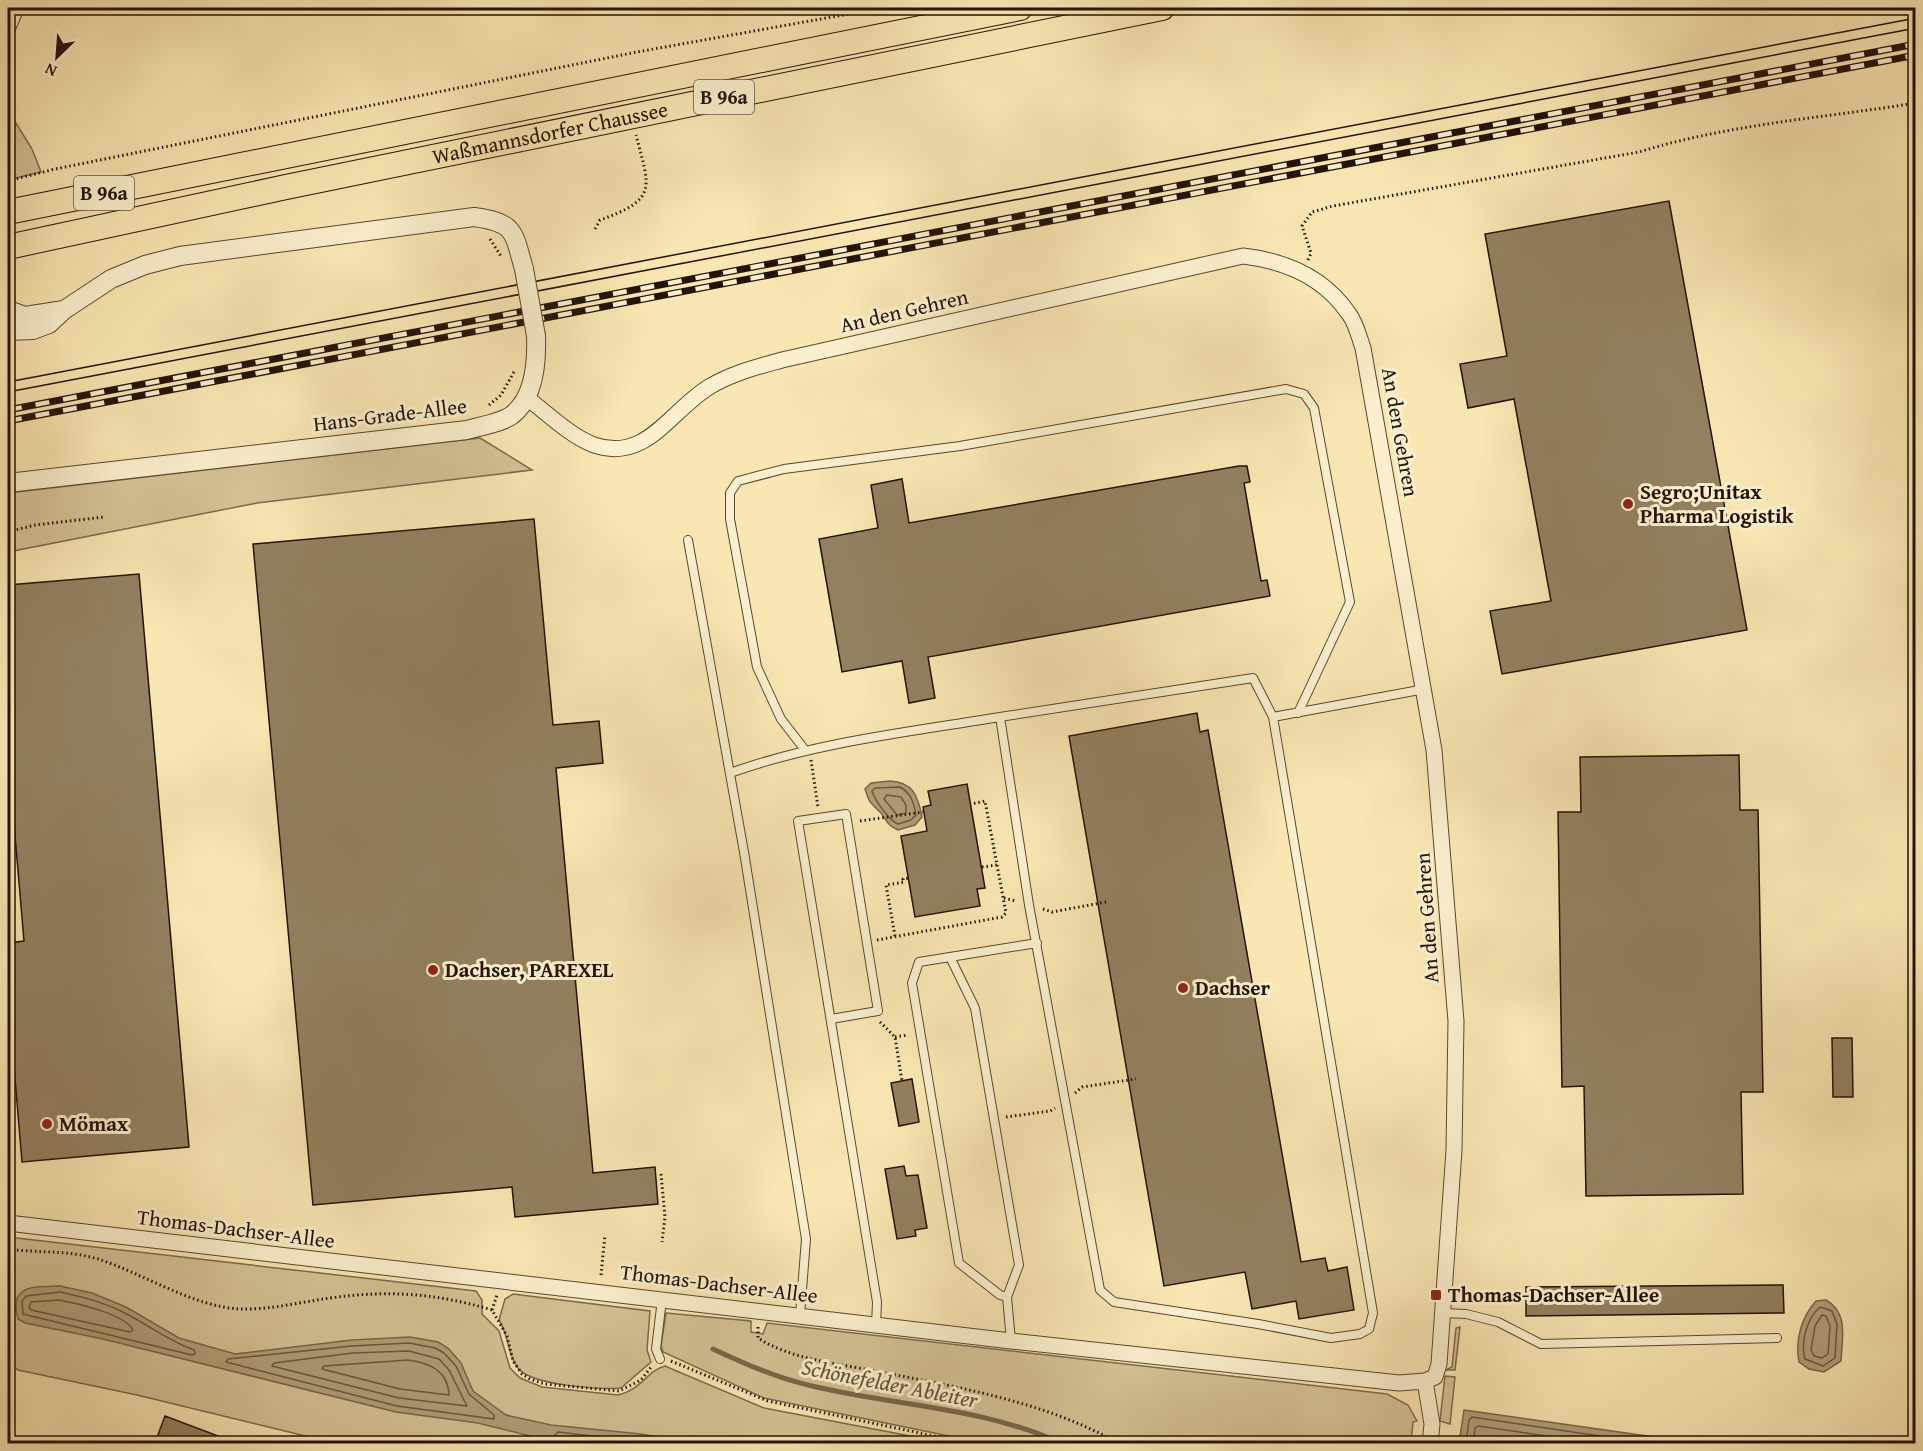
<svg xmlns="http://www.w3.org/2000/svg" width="1923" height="1451" font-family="'Gentium Book Plus',serif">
	<rect width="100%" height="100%" fill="#f9e6b2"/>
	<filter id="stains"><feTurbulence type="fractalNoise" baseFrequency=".00333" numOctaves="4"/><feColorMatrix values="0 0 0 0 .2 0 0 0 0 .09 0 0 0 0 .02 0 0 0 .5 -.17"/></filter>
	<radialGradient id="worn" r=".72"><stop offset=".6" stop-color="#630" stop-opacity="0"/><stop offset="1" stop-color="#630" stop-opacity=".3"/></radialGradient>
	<path fill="#d5c295" stroke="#7c6a4d" stroke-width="1.5" d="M8,110L32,149L41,172L8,180Z
		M480,438L532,470L257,503L8,552V493Z
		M8,1237L476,1291L482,1300V1314L499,1331L510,1368L520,1378L542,1387L618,1395C641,1390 648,1370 665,1366L764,1408L947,1443H334L137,1395L18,1370L8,1361Z
		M513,1294L650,1311L647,1350L651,1362L621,1388C600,1390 530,1385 518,1368C507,1354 509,1335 499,1320L505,1299Z
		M666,1313L751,1321V1332L763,1334L767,1323L1387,1394L1408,1405L1417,1421L1413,1422L1411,1443H983L764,1398L663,1352L661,1346Z
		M1460,1327L1455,1370H1446L1452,1367L1456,1328Z
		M1445,1376L1455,1377L1450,1424L1440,1421Z"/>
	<path fill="#b19e77" stroke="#796649" stroke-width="1.5" d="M890,781C913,782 918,796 922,817L915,825L898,830C887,825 888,822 881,813C870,801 871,807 865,789L871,783Z
		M60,1286L92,1293L126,1307L179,1338L235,1354L352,1340L410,1337L438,1342L448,1348L461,1363L473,1391L506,1415L551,1425L641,1434L690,1443H559L478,1423L396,1412L103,1339L25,1323L18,1319C8,1284 35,1287 60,1286Z
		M1826,1300C1849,1313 1842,1338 1841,1361L1824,1372L1809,1369L1799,1362C1795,1340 1801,1318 1816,1301Z
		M1464,1410L1668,1439L1667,1443H1459Z"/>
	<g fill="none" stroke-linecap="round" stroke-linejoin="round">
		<path stroke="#6a583e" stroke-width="1.5" d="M900,787C911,793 914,803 916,815L911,820L898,824C889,820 875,801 872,791L875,788Z
			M887,795L901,797L906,805V813L897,815L884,799Z
			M60,1292C82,1297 103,1302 123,1312C147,1324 168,1341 194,1350L195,1354L192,1355L23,1314L22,1301L26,1296Z
			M59,1300C76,1303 125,1314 133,1330L130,1332L31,1310L29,1307L31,1302Z
			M1820,1307L1832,1311L1837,1324L1835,1358L1823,1366L1805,1359C1800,1343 1807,1318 1820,1307Z
			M1822,1315L1826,1316L1830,1326L1828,1354L1822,1358L1814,1356L1811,1350L1815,1326Z
			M409,1343L435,1348L444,1353L456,1366L469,1394L494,1415V1419L397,1406L226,1362L228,1359L352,1346Z
			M409,1351L439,1359L449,1370L467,1406L399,1398L272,1366L274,1363L353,1353Z
			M408,1360C429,1363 448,1370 449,1395L400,1389L322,1369L324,1366Z
			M558,1444L555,1435L558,1432L661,1444
			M1466,1444L1469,1420L1472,1417L1654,1444
			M1473,1444L1475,1428L1478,1426L1601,1444
			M1482,1444L1486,1436L1538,1444"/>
		<path stroke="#796649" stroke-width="5" d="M713,1349C745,1364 777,1378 812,1386C895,1406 984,1407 1063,1444"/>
	</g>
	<path fill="#93805f" stroke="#241205" stroke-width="1.5" d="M1669,201L1747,630L1502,674L1490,611L1551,601L1514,399L1468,408L1460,364L1507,356L1485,234Z
		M1239,466H1247L1250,482L1244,483L1261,581L1267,580L1270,596L928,657L935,698L909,703L902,661L842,672L819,539L878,528L871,485L902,479L909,523Z
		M534,519L553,725L599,721L603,763L556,768L593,1173L655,1167L658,1204L515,1217L512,1187L313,1205L253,544Z
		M139,574L189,1147L22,1162L8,994V943L24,941L8,754V585Z
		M1197,713L1200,732L1208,730L1301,1262L1325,1258L1328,1271L1347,1267L1354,1310L1299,1319L1296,1301L1252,1309L1245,1272L1164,1286L1069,736Z
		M1739,755L1740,810H1758L1763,1092H1741L1743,1194L1586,1196L1584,1086L1562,1087L1558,812H1581L1580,757Z
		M967,784L985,888L977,889L980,906L915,917L901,836L927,831L923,807L931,805L928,791Z
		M1832,1038H1852L1853,1097H1833Z
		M912,1079L919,1122L899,1126L891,1083Z
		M904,1166L906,1176L918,1175L927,1228L915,1230L916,1236L897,1239L885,1169Z
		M1783,1285L1784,1313L1526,1316V1287Z
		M165,1416L234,1442V1443H155Z"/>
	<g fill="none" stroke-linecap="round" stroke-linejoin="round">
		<defs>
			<path id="service" d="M8,36L20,8
				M688,540L744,852L806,1239L800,1315
				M1253,678L1273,717L1373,1313L1369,1329L1360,1334L1331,1338L1258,1324L1114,1302L1100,1290L1029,905L1000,717Z
				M1273,717L1425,689
				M805,750L781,719L757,667L730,519V493L738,481L784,469L960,446L1286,389L1304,394L1314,408L1350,602L1298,713
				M730,773C817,742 909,732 1000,717
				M950,957L975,1008L1019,1265L1007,1297L1000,1295L959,1263L912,983L919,962Z
				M950,957L1037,943
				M831,1019L878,1011L846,814L798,821L877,1302L876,1325
				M1007,1297L1011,1341
				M1444,1313L1466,1314L1498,1322L1541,1344L1777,1338
				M660,1359L656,1349L662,1299"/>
			<path id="minor" d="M8,1223L1011,1341L1399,1383L1425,1381L1435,1377L1439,1364L1454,1150L1456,1021L1434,750L1363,348C1359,337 1356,323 1349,314C1324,277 1286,261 1243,256L782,360C757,367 732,373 709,387C670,411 646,463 594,445C570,436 547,413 527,398
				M1425,1381L1432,1424L1430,1444"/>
			<path id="tertiary" d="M8,310L25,316L64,310
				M8,331L33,330L49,324L64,310L111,279L145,265L180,256L474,217C516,223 513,231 524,269
				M8,483L467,430C480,426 501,423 512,415C535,397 537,362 536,336"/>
			<g id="primary">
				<path d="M8,212L1020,8"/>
				<path id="s1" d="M8,247L286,187L1162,8"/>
			</g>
		</defs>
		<use href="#service" stroke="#594730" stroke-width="10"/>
		<use href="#minor" stroke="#594730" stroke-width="17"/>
		<use href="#tertiary" stroke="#594730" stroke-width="20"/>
		<use href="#primary" stroke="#241205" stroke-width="26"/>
		<path stroke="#241205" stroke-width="3" stroke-dasharray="1.5 3" stroke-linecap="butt" d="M8,181L55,169L637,52L882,8
			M595,229L600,220C658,199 650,189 636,135
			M490,239L501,256
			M1308,260L1311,253L1302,226L1312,212L1333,206L1639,152C1729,124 1823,118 1916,103
			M489,405L501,395L515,370
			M8,532L35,525L104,517
			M811,760L818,807
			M860,821L923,812
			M982,867L997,865
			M1004,898L1016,901
			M1043,909L1052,912L1106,902
			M895,936L886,885L904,882L903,879L909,878
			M877,940L1002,917L1006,913L985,801L971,804
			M880,1022L895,1037L902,1081
			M895,1037L908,1035
			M1075,1093L1082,1087L1136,1079
			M1006,1117L1050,1111L1055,1108
			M661,1174L665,1217L662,1242
			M8,1249C38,1253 68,1250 98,1259C142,1273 194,1307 240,1309C270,1310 301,1302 330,1298C389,1290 435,1293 492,1310L507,1336L513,1361L522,1374L530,1379L545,1384L619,1391L641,1380L652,1366
			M601,1275L605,1235
			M492,1310L497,1295
			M758,1327V1338C792,1360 841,1364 880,1372C962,1388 1046,1402 1120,1444
			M671,1361L768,1401L972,1444"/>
		<use href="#service" stroke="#fbefcd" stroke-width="8"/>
		<use href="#minor" stroke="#fbefcd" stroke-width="15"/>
		<use href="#tertiary" stroke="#fbefcd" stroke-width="18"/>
		<use href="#primary" stroke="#f9e6b2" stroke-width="24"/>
		<path stroke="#241205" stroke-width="1.5" d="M8,382L1916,18
			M8,392L1916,28"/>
		<defs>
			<path id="rail" d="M8,410L1916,44
				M8,421L1916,55"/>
		</defs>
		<use href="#rail" stroke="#241205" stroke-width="7"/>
		<use href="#rail" stroke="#fbefcd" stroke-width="4.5" stroke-dasharray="14" stroke-linecap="butt"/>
		<defs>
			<path id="tertiary-bridge" d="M524,269L536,336"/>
		</defs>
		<use href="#tertiary-bridge" stroke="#594730" stroke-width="20" stroke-linecap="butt"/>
		<use href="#tertiary-bridge" stroke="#fbefcd" stroke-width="18"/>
	</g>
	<g fill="#8f2418" stroke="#fbefcd" stroke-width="2">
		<circle cx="1628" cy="504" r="6"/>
		<circle cx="433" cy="970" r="6"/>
		<circle cx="1183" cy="988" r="6"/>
		<circle cx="47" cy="1124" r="6"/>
		<rect x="1430" y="1289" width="12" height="12" rx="3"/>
	</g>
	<g text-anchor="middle" stroke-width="6" stroke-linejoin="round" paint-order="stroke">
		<g fill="#fbefcd" stroke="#645441" stroke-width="1.5">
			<rect x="694" y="80" width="60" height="34" rx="4.5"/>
			<rect x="74" y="176" width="60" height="34" rx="4.5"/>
		</g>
		<g font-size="20" font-weight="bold" fill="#241205">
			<text x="724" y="104">B 96a</text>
			<text x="104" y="200">B 96a</text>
		</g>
		<g font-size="21" fill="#241205" stroke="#fbefcd">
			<text dy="7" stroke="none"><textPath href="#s1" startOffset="554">Waßmannsdorfer Chaussee</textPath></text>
			<text transform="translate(904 311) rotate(-13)" y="7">An den Gehren</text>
			<text transform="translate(390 415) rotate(-7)" y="7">Hans-Grade-Allee</text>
			<text transform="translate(1400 432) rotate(80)" y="7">An den Gehren</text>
			<text transform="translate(1427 918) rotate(-94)" y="7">An den Gehren</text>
			<text transform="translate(236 1229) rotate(7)" y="7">Thomas-Dachser-Allee</text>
			<text transform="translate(719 1284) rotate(7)" y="7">Thomas-Dachser-Allee</text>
		</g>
		<g font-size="21" font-weight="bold" fill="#241205" stroke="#fbefcd" text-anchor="start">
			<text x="1640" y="499">Segro;Unitax<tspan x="1640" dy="24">Pharma Logistik</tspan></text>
			<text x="445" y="977">Dachser, PAREXEL</text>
			<text x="1195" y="995">Dachser</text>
			<text x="59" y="1131">Mömax</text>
			<text x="1448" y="1302">Thomas-Dachser-Allee</text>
		</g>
		<g font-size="22" font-style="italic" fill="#635138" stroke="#fbefcd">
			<text transform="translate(890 1383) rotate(11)" y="8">Schönefelder Ableiter</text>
		</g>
	</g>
	<rect width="1923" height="1451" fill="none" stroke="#f9e6b2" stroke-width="30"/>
	<rect x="9" y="9" width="1905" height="1433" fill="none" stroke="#241205" stroke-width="3"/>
	<rect x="15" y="15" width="1893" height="1421" fill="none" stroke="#241205" stroke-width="1.5"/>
	<g transform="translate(57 57) rotate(205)" stroke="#fbefcd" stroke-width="4.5" paint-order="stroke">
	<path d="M0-4.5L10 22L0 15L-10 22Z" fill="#241205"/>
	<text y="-9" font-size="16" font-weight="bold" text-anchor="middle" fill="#241205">N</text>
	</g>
	<rect width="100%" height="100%" filter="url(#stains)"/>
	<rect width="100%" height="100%" fill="url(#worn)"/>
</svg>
